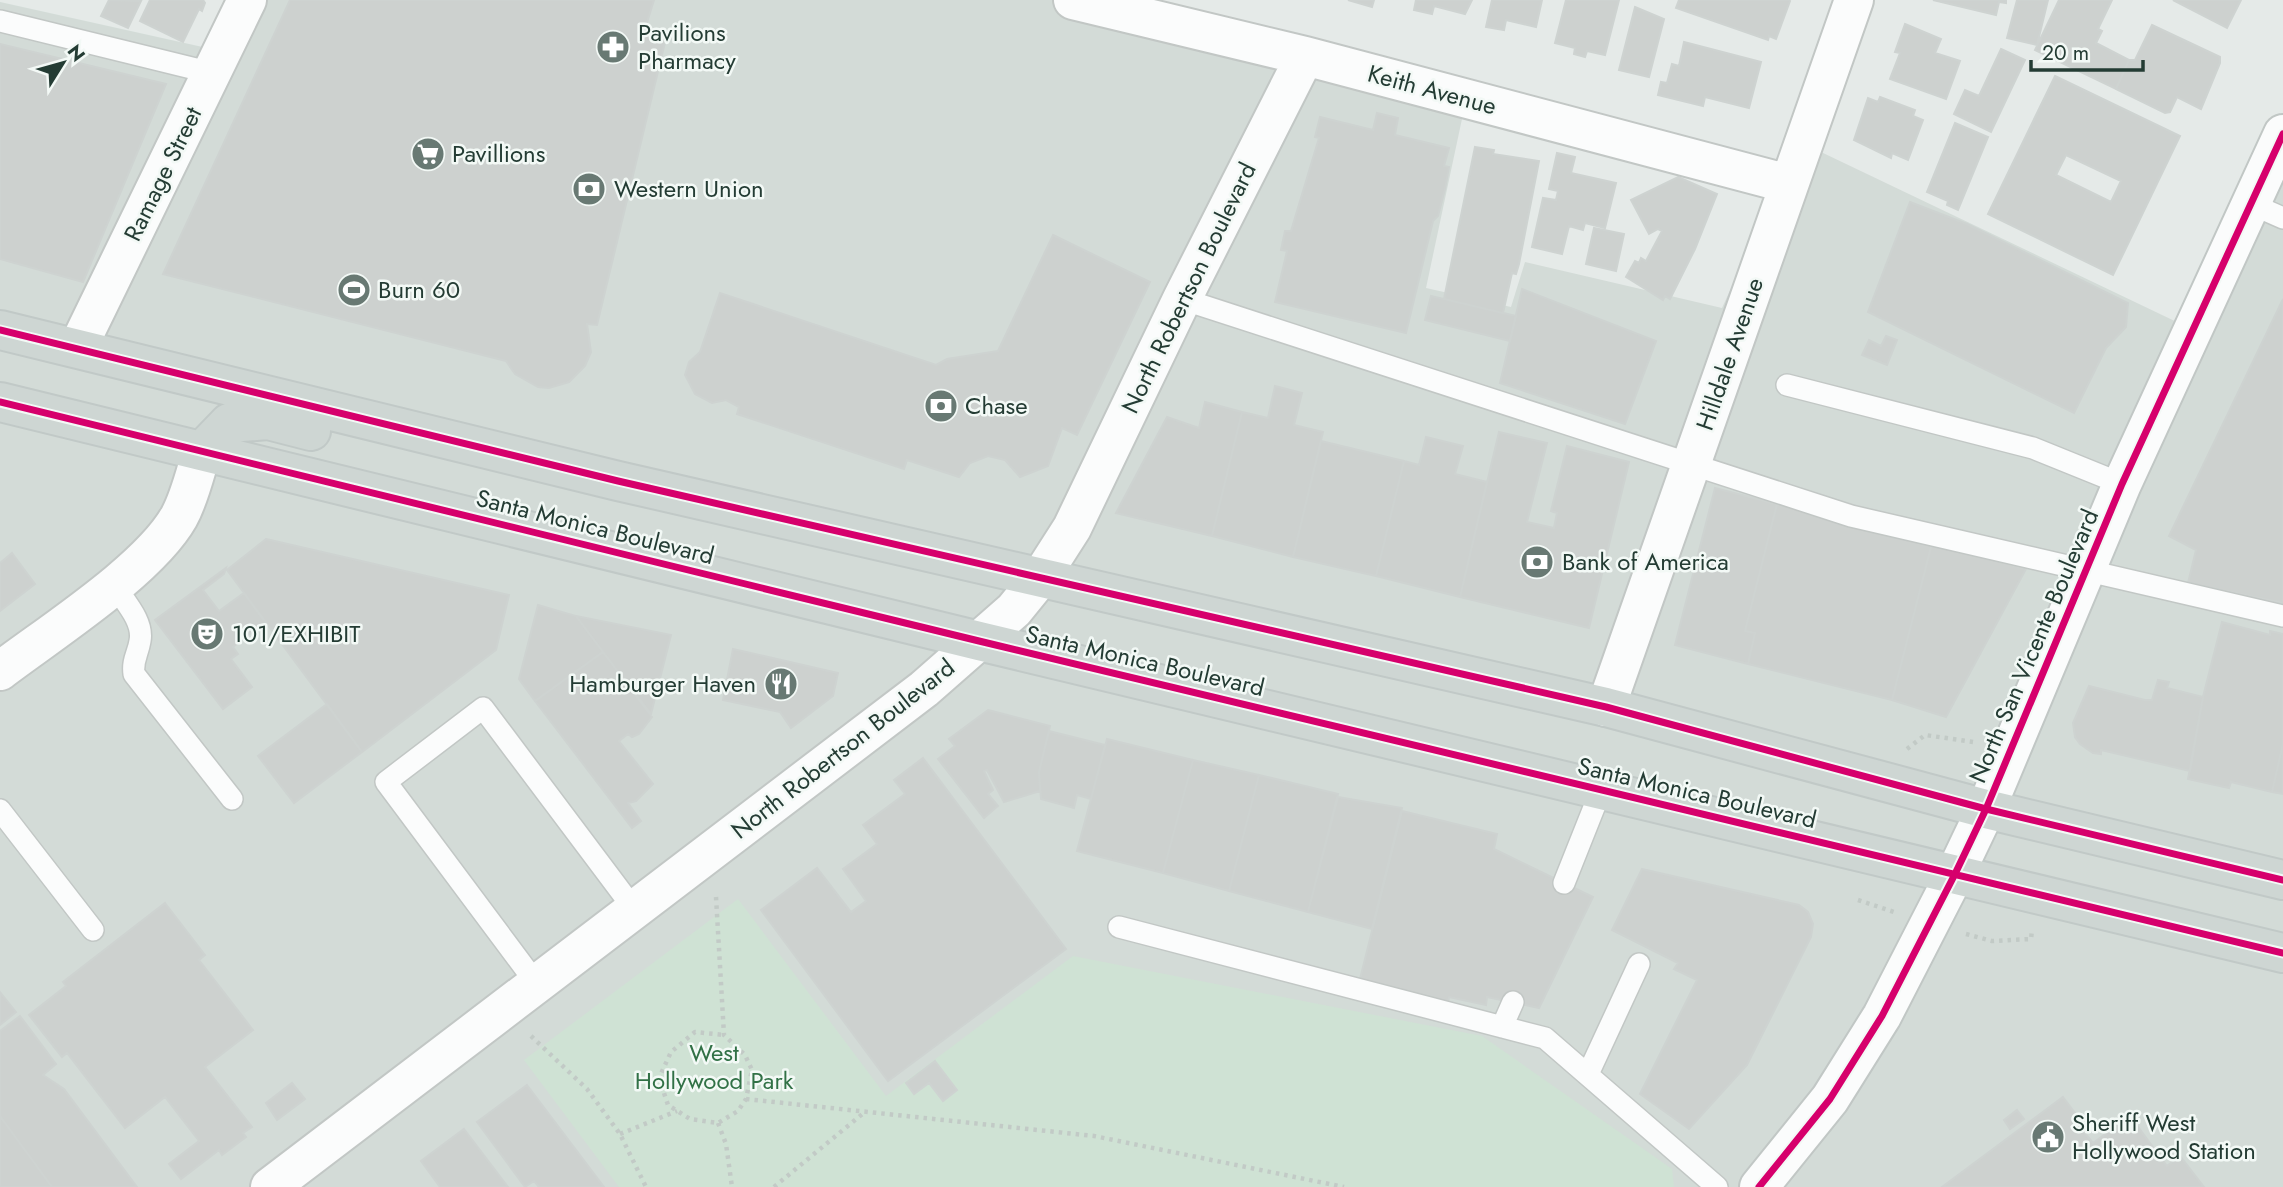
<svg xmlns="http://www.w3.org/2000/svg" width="2283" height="1187" font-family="Jost,sans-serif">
	<rect width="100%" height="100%" fill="#e5eae8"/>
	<path fill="#d3dbd7" d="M250,0H1109L1469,86L1426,288L1511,307L1525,262L1722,308L1798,141L2183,325L2283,132V1187H0V2L225,52Z"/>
	<path fill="#cfe2d4" d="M738,899L886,1096L1073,956L1482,1036L1672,1169L1674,1187H619L524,1060Z"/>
	<path fill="#cdd1cf" stroke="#ced3d1" stroke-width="2" fill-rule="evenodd" d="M109,0L141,1L128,28L101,16Z
		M150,0H203L205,3L202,11L199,9L183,42L140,21Z
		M290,0H654L645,29L667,34L597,325L587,324L591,352L585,366L569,382L549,388L538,387L515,374L506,361L163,274Z
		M1348,0H1374L1372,7Z
		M1416,0H1472L1465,14L1434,6L1432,14L1414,10Z
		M1492,0H1542L1536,27L1506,20L1504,30L1486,27Z
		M1566,0H1619L1605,55L1587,51L1585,57L1574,54L1575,48L1555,43Z
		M1679,0H1789L1790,1L1776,39L1769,36L1768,40L1676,8Z
		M1933,0H2006V3L1999,2L1996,15Z
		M2017,0H2048L2037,45L2007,38Z
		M2059,0H2112L2098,29L2102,31L2096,43L2129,60L2116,89L2035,50Z
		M2173,0H2241L2227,28Z
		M1635,7L1664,19L1649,77L1619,70Z
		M1905,24L1941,39L1935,53L1960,61L1946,99L1890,79L1900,53L1895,52Z
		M2152,25L2220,57V63L2201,109L2177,97L2170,112L2165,113L2116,89L2129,60H2135Z
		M1684,42L1761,62L1749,108L1705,97L1703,106L1658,95L1661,82L1667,83L1672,64L1679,66Z
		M0,44L166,84L83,282L0,259Z
		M2001,49L2025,60L1991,132L1954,114L1965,90L1979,96Z
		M2055,76L2180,136L2113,275L1988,214ZM2066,155L2121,181L2111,202L2056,175Z
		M1880,97L1915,110L1913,116L1923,120L1908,160L1892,153L1891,158L1854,140L1868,98L1878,102Z
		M1377,113L1398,118L1395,135L1449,148L1444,166L1449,167L1445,189L1438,216L1433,221L1406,333L1275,302L1287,251L1281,250L1285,231H1291L1319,138L1315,137L1320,117L1373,130Z
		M1955,123L1988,137L1958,210L1947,205L1948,201L1927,192Z
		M1475,147L1494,150L1493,154L1539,161L1519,264L1516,274L1512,273L1503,313L1444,299Z
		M1557,153L1575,157L1571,173L1616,183L1605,228L1585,223L1583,230L1569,226L1562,254L1532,247L1543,198L1556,200L1558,191L1549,189Z
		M1678,177L1717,194L1695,249L1670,299L1665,296L1663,300L1626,277L1635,261L1639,263L1641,258L1646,261L1662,231L1658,229L1649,234L1631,200Z
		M1910,202L1967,224L2128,303L2126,327L2106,348L2074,413L1868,312Z
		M1594,228L1624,234L1616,271L1586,264Z
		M1053,235L1150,282L1077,435L1062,428L1048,466L1020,477L1005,460L988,456L970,463L959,477L907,460L904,469L737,414L739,407L726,400L712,403L695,394L685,375L689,362L700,352L720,293L936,365L947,359L998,351Z
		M1522,289L1656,341L1625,424L1500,383Z
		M1431,296L1516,316L1510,341L1425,320Z
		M2283,299V603L2188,583L2196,550L2169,536Z
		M1886,336L1897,340L1887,365L1862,355L1869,340L1881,346Z
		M1275,386L1302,393L1294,425L1323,432L1293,557L1212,536L1242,412L1268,418Z
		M1205,402L1242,412L1212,536L1116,513L1167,417L1199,428Z
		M1499,432L1547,443L1527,522L1554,528L1557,513L1551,511L1567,446L1629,462L1589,628L1460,597Z
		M1426,437L1463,446L1455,474L1487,482L1460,597L1376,576L1404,461L1419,465Z
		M1321,441L1404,461L1376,576L1293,557Z
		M1715,488L1777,504L1745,631L1755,633L1748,664L1675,645Z
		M1777,504L1932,543L1892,700L1748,664L1755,633L1745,631Z
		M266,539L509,595L496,650L362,752L227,570Z
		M1932,543L2026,569L1946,717L1892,700Z
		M12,553L35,584L0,611V563Z
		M226,568L224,574L203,590L219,611L244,593L265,622L233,647L238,654L231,659L252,687L223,709L155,620Z
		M538,605L576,616L603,652L535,701L519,679Z
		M576,616L671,635L651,714L603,652Z
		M2222,622L2270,635V631L2283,634V744L2272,792L2231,782L2229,788L2188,779L2203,697Z
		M733,649L838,673L833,696L791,728L780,712L723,700Z
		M603,652L652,717L639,734L632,737L628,734L619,741L653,784L636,801L628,803L641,821L632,828L535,701Z
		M2158,680L2169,682L2167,688L2203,697L2190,771L2101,750V754L2093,753L2080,744L2075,737L2073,723L2089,686L2145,700H2152Z
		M327,704L362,752L294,803L258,756Z
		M988,710L1050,726L1039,772L1040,791L1004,802L987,770L984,771L993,790L988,794L998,806L984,818L938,759L955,746L949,739Z
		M1049,731L1105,745L1091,799L1077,795L1074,808L1041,799L1039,772Z
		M1107,739L1193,760L1163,873L1077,851Z
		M2283,744V794L2272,792Z
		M923,758L1066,949L888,1081L761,910L817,868L851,912L866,901L843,869L877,844L863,825L905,794L894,780Z
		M1193,760L1259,775L1229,891L1163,873Z
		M1259,775L1338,794L1308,912L1229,891Z
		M1338,797L1402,808L1372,929L1308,912Z
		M1402,811L1497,834L1494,849L1593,897L1539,1008L1487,997L1486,1005L1449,997L1447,1008L1358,987Z
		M1642,869L1799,905L1808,912L1813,924L1811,937L1747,1065L1689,1129L1640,1094L1697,980L1674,969L1678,963L1612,930Z
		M165,903L205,955L199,960L253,1030L205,1067L252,1127L243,1133L246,1137L222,1155L219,1150L181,1179L169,1164L199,1141L165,1097L125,1128L67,1053L62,1057L29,1015L66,986L63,982Z
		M0,992L16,1012L0,1025Z
		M20,1016L56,1064L43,1075L64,1089L137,1187H52L0,1116V1031Z
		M935,1061L957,1090L943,1101L929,1083L914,1094L906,1083Z
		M292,1083L305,1099L277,1120L266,1103Z
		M527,1085L604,1187H539L534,1181L525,1187L477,1122Z
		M2063,1097L2087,1129L2084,1132L2093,1143L2130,1116L2167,1166L2180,1156L2204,1187H1942Z
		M2017,1110L2024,1119L2010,1129L2004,1120Z
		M0,1116L52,1187H0Z
		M464,1129L508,1187H440L421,1161Z"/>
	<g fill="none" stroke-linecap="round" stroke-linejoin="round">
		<defs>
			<path id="service" d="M0,21L212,73
				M2249,203L2283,218
				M1182,299L1851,516L2283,616
				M1787,385L2033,448L2122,484
				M114,585C124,601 144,621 140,641C138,654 132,660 134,674L232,799
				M0,810L93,930
				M1564,883L1601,790
				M1119,927L1545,1038L1717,1187
				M536,983L386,782L483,708L634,909
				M1502,1027L1513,1002
				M1588,1074L1639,964"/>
			<path id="minor" d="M1073,0L1305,56L1789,184
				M78,347L247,0
				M1040,578L1072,528L1182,299L1305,56
				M0,671C50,633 149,570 179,517C190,497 195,473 202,451
				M1606,707L1854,0"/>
			<path id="tertiary" d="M270,1187L924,689L1014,610L1040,578"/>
			<path id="secondary" d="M1759,1187L1830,1099L1882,1016L1955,874L1986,809L2122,484L2283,134"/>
			<path id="primary" d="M0,330L618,481L1606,707L1986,809L2283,880
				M0,402L979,641L2283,953
				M202,451L229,423L268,420L311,431"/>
		</defs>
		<use href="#service" stroke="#c2c7c5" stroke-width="24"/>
		<use href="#minor" stroke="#c2c7c5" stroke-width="42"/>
		<use href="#tertiary" stroke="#c2c7c5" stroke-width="42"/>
		<use href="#secondary" stroke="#c1c7c5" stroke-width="42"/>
		<use href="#primary" stroke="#c1c9c7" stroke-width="42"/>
		<path stroke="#c2cac6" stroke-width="4.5" stroke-dasharray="3.5 5" stroke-linecap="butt" d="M1907,749L1925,735L1973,742
			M716,897L724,1035L745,1055L752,1070L746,1099L738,1111L718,1123L690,1119L668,1105L659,1078L671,1052L695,1032L724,1035
			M1858,900L1894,912
			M1966,934L1992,941L2031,939L2032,930
			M531,1036L587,1089L620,1134L646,1187
			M746,1099L1094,1136L1344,1187
			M718,1123L726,1144L732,1187
			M620,1134L677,1111
			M774,1187L866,1111"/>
		<use href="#service" stroke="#fbfcfc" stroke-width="21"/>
		<use href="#minor" stroke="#fbfcfc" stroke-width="38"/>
		<use href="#tertiary" stroke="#fbfcfc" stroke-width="38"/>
		<use href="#secondary" stroke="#fbfcfc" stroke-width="38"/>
		<use href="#primary" stroke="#ced6d3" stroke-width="38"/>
		<defs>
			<path id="cycleway" d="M0,330L618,481L1606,707L1986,809L2283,880
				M0,402L979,641L2283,953
				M1759,1187L1830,1099L1882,1016L1955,874L1986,809L2122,484L2283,134"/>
		</defs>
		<use href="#cycleway" stroke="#f3f9f6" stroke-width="11"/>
		<use href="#cycleway" stroke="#d6006c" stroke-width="7"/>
	</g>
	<defs>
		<symbol id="pharmacy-disc" viewBox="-11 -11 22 22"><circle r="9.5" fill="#687973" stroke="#f3f9f6"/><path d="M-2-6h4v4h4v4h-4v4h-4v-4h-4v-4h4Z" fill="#fff"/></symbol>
		<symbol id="supermarket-disc" viewBox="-11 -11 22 22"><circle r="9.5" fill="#687973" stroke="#f3f9f6"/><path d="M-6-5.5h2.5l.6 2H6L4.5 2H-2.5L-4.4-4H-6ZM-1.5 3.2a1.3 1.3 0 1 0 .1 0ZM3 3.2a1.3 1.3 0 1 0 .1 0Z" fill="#fff"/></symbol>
		<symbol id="bank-disc" viewBox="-11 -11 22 22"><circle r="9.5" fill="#687973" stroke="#f3f9f6"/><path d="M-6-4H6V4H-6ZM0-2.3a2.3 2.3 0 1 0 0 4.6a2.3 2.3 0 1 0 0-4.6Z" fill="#fff"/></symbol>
		<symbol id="stadium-disc" viewBox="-11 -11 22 22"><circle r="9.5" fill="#687973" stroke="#f3f9f6"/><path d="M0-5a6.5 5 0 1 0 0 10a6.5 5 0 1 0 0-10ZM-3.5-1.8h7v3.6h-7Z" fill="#fff"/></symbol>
		<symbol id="theatre-disc" viewBox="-11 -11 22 22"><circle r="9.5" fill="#687973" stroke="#f3f9f6"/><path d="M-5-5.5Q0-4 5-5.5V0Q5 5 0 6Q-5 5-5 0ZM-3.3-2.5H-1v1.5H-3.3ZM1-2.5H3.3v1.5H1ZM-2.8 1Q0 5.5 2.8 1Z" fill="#fff"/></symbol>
		<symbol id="restaurant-disc" viewBox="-11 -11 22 22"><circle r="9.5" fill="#687973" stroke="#f3f9f6"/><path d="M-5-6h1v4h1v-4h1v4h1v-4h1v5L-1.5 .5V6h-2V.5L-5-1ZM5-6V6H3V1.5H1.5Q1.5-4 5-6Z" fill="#fff"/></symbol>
		<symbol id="civic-disc" viewBox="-11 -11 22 22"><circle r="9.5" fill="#687973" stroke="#f3f9f6"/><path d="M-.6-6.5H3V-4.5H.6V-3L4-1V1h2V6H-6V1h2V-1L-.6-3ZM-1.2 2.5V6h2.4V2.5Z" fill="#fff"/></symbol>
	</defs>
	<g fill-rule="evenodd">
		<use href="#pharmacy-disc" x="594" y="28" width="38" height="38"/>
		<use href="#supermarket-disc" x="409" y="135" width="38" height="38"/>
		<use href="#bank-disc" x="570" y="170" width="38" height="38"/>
		<use href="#stadium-disc" x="335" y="271" width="38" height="38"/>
		<use href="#bank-disc" x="922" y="387" width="38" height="38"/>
		<use href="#bank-disc" x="1518" y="543" width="38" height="38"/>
		<use href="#theatre-disc" x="188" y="615" width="38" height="38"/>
		<use href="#restaurant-disc" x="762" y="665" width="38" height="38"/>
		<use href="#civic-disc" x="2029" y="1118" width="38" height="38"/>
	</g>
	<g text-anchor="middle" stroke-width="5" stroke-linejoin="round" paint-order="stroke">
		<g font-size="24" fill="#243c34" stroke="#f3f9f6" text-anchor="start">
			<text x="638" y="41">Pavilions<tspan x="638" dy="28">Pharmacy</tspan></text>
			<text x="452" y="162">Pavillions</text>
			<text x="614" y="197">Western Union</text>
			<text x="378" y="298">Burn 60</text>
			<text x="965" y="414">Chase</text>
			<text x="1562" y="570">Bank of America</text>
			<text x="232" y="642">101/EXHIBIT</text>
			<text x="756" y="692" text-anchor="end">Hamburger Haven</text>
			<text x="2072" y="1131">Sheriff West<tspan x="2072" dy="28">Hollywood Station</tspan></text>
		</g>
		<g font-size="24" fill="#243c34" stroke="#f3f9f6">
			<text transform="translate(1432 90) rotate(15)" y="8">Keith Avenue</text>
			<text transform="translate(163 174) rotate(-64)" y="8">Ramage Street</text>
			<text transform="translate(1189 288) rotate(-64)" y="8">North Robertson Boulevard</text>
			<text transform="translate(1730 354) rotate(-71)" y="8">Hilldale Avenue</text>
			<text transform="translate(595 527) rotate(14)" y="8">Santa Monica Boulevard</text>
			<text transform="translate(2034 646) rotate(-67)" y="8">North San Vicente Boulevard</text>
			<text transform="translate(1145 661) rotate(13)" y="8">Santa Monica Boulevard</text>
			<text transform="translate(843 749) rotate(-38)" y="8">North Robertson Boulevard</text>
			<text transform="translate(1697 793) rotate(13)" y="8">Santa Monica Boulevard</text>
		</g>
		<g font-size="24" fill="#317146" stroke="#f3f9f6">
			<text x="714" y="1061">West<tspan x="714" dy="28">Hollywood Park</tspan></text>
		</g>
	</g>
	<g transform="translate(63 63) rotate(53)" stroke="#f3f9f6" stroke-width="5" paint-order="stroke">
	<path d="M0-5L12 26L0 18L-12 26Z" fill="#243c34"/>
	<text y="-10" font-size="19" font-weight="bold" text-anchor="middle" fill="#243c34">N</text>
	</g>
	<path d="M2031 60v10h112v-10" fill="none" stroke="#243c34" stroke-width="3.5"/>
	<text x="2042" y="60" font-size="21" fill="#243c34" stroke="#f3f9f6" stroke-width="5" paint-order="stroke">20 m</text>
</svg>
